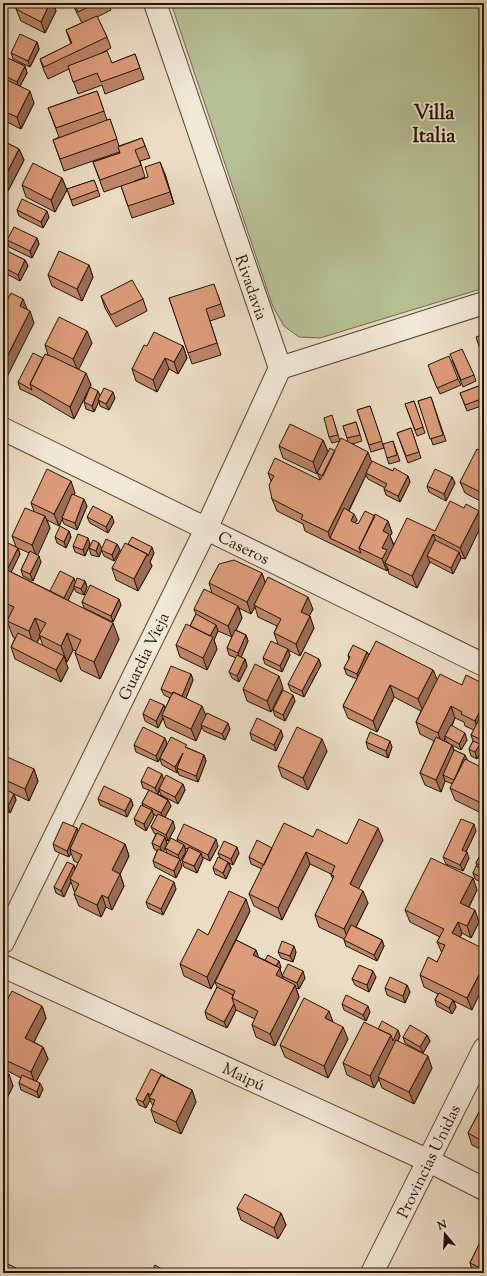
<svg xmlns="http://www.w3.org/2000/svg" width="487" height="1276" font-family="'Sorts Mill Goudy',serif">
	<rect width="100%" height="100%" fill="#ebdcc3"/>
	<filter id="stains"><feTurbulence type="fractalNoise" baseFrequency=".005" numOctaves="4"/><feColorMatrix values="0 0 0 0 .2 0 0 0 0 .09 0 0 0 0 .02 0 0 0 .5 -.17"/></filter>
	<radialGradient id="worn" r=".72"><stop offset=".6" stop-color="#630" stop-opacity="0"/><stop offset="1" stop-color="#630" stop-opacity=".3"/></radialGradient>
	<path fill="#b6c095" stroke="#6e6a4a" d="M171,3H484V288L320,338L299,337L284,326L273,307Z"/>
	<g fill="none" stroke-linecap="round" stroke-linejoin="round">
		<defs>
			<path id="minor" d="M155,3L280,368
				M280,368L484,303
				M3,429L484,665
				M3,942L206,529L280,368
				M3,966L429,1161L484,1189
				M372,1273L484,1049"/>
		</defs>
		<use href="#minor" stroke="#574531" stroke-width="24"/>
		<use href="#minor" stroke="#f2e8d8" stroke-width="22"/>
	</g>
	<path fill="#bd8669" stroke="#261300" fill-rule="evenodd" d="M19,3H62L59,8L54,5L56,11L45,33L21,21L16,9Z
		M72,3H108L111,10L97,17L107,37L111,48L98,55L112,63L135,54L144,79L105,94L102,85L78,94L69,69L48,79L44,71L40,59L71,44L66,30L82,23Z
		M37,42L39,49L30,67L13,59L11,53Z
		M3,56L25,66L27,73L20,86L34,103L21,129L3,120Z
		M97,91L107,120L110,119L119,146L142,138L150,158L140,161L145,177L135,181L165,174L174,204L132,218L121,186L104,192L93,162L120,153L119,152L64,171L53,140L59,137L48,108Z
		M3,141L19,149L24,160L8,191L3,189Z
		M62,178L67,190L55,212L26,197L22,185Z
		M94,180L100,196L73,206L67,189Z
		M17,210L49,217L43,228L19,216Z
		M37,238L39,244L32,258L9,247L7,240Z
		M3,250L25,260L28,266L20,281L3,272Z
		M89,265L93,277L82,301L52,286L48,275Z
		M218,295L225,316L210,321L221,355L192,364L169,298Z
		M101,296L143,299L147,311L116,327L105,308Z
		M92,343L78,369L91,385L74,419L35,396L20,389L18,382L43,358L48,355L45,345Z
		M147,346H183L187,358L178,374L169,369L157,392L136,381L132,369Z
		M452,360L474,375L476,381L463,387Z
		M430,371L458,379L461,385L440,394Z
		M484,384V405L467,411L460,393Z
		M100,396L115,398L109,410L100,406L99,401L94,412L86,409L84,402Z
		M431,397L446,441L433,445L418,401Z
		M414,401L425,433L417,436L405,404Z
		M370,406L384,448L371,452L357,410Z
		M334,422L340,441L332,443L329,437Z
		M356,422L362,441L352,444L372,462L393,471L408,476L410,482L400,502L386,495L384,489L385,488L368,479L366,475L349,511L357,520L355,523L358,524L375,516L388,521L392,533L390,536L394,545L435,531L483,522L465,559L461,558L453,574L430,562L417,588L389,574L388,569L387,571L305,531L303,524L277,511L272,499L271,481L268,473L321,480L320,479L317,473V474L283,458L279,446L323,440L328,452L335,451L348,441L343,426Z
		M411,428L421,458L408,463L397,433Z
		M393,441L400,461L389,464L387,458Z
		M484,452V503L465,493L460,482Z
		M452,477L455,483L446,501L429,492L427,486Z
		M75,493L74,495L87,506L77,530L64,524L62,519L59,526L47,520L50,528L37,555L41,562L33,581L23,576L21,570L29,553L18,548L20,554L11,572L50,591L74,578L75,582L85,581L87,587L84,595L76,592L74,588L68,600L119,639L100,679L81,670L75,653L76,651L73,650L67,662L65,661L68,668L61,682L15,659L11,647L15,638L13,637L7,621L9,618L3,615V542L16,547L12,536L34,511L31,503ZM40,637L43,646L37,643Z
		M87,517L114,522L108,533L90,523Z
		M69,531L71,537L66,548L57,543L55,537Z
		M90,544L85,556L75,552L73,546Z
		M117,544L120,550L114,561L104,556L101,550Z
		M128,544L154,553L150,562L152,566L138,591L116,580L112,568Z
		M89,548L102,549L99,557L91,555Z
		M262,573L265,582L313,609L309,616L314,628L300,656L288,650L290,655L282,672L265,664L263,658L278,644L274,633L277,626L258,617L255,607L251,614L239,608L242,618L236,630L246,635L248,641L241,657L245,659L247,666L239,682L232,678L229,672L236,658L229,655L227,648L232,637L218,631L214,640L217,649L207,670L180,657L176,645L190,626L196,614L194,609L212,593L209,583Z
		M82,602L121,605L113,622L84,608Z
		M367,652L369,655L433,670L437,680L462,685L484,684V751L482,750L477,759L471,756L469,749L473,741L471,735L474,730L465,726L464,722L455,718L452,726L467,740L461,750L452,745L454,750L465,755L483,814L455,800L450,788L453,784L445,781L441,792L425,785L420,773L434,741L420,734L416,722L421,711L394,697L377,732L348,718L343,706L357,679L347,675L344,668L349,659L348,655ZM445,738L447,742L450,744L444,741Z
		M321,665L304,697L291,691L288,684Z
		M191,674L193,680L186,698L206,715L230,729L225,740L204,731L202,727L196,741L166,727L163,718L158,728L145,721L143,714L165,709L170,698L164,695L161,689Z
		M283,688L271,712L247,701L243,689Z
		M295,701L285,721L275,716L273,710Z
		M250,733L283,736L276,751L252,740Z
		M165,738L167,744L188,748L204,755L206,761L198,782L179,775L178,772L177,773L162,765L160,759L158,762L136,752L134,745Z
		M366,742L392,747L388,758L368,749Z
		M327,751L308,790L282,777L278,766Z
		M3,761L34,769L38,781L29,801L14,794L16,800L10,813L3,809Z
		M141,781L183,784L185,790L178,804L161,795L159,790L158,794L168,800L171,806L165,817L175,828L168,841L166,840L167,844L163,852L167,853L165,848L178,842L177,839L218,846L210,861L202,857L203,859L197,873L184,867L182,861L188,849L185,848L186,852L180,861L182,866L176,878L155,867L153,861L157,851L154,849L152,843L156,834L154,833L151,827L157,816L153,814L154,816L146,831L136,825L134,819L143,806L142,803L149,790L143,788Z
		M98,799H131L133,805L127,817L100,805Z
		M77,828L78,831L125,844L129,856L120,874L124,886L112,910L106,907L101,917L79,906L74,894L76,892L74,891L71,882L64,897L56,893L54,887L74,865L75,869L78,863L74,861L71,853L69,857L55,851L53,844Z
		M476,831L466,852L469,858L463,871L446,864L443,857Z
		M484,835V884L475,879L473,873L477,867L476,863L483,850L482,849L479,843Z
		M313,837L347,844L383,840L358,888L368,903L356,927L382,940L384,946L377,961L346,946L344,940V939L319,927L315,915L333,879L331,875V874L310,864L282,920L254,906L249,894L262,869L251,864L249,857L272,848Z
		M218,853H239L233,865L229,863L231,868L226,879L215,874L213,868L220,858Z
		M473,878L477,890L469,907L479,922L471,938L462,933L460,937L472,1010L454,1001L456,1007L452,1014L437,1006L435,1000L438,994L424,987L420,975L437,962L442,953L437,942L440,937L410,922L405,910Z
		M176,889L163,915L148,908L146,902Z
		M250,911L236,940L256,950L258,957L281,967L280,969L282,975L305,978L299,989L296,988L299,997L275,1046L256,1037L252,1025L255,1019L236,1010L227,1028L207,1019L205,1012L217,987L215,982L217,977L211,989L184,976L180,964L208,935Z
		M278,952H296L293,962L281,958Z
		M376,977L369,992L355,985L352,979Z
		M407,985L410,992L405,1003L387,995L385,988Z
		M342,1004L370,1012L366,1021L344,1010Z
		M42,1006L46,1018L34,1042L43,1047L48,1059L36,1081L43,1089L39,1098L21,1090L19,1083L21,1078L6,1070V1072L13,1086L3,1106V1008Z
		M333,1022L348,1039L328,1078L285,1057L280,1045Z
		M378,1029L398,1030L400,1036L398,1041L432,1068L414,1104L382,1088L379,1079L374,1088L347,1075L343,1063Z
		M427,1035L430,1041L423,1053L405,1043L403,1037Z
		M166,1077L192,1090L196,1102L181,1134L155,1122L151,1110L153,1106L150,1100L146,1108L139,1105L136,1099Z
		M484,1103V1151L472,1145L468,1133Z
		M237,1208L281,1213L286,1225L278,1239L241,1220Z
		M484,1234V1273H479L472,1270L470,1263Z"/>
	<path fill="#9a6d55" stroke="#261300" d="M50,3H53L56,11L45,33L41,22Z
		M57,3H62L59,8Z
		M37,42L39,49L30,67L28,61Z
		M25,66L27,73L19,88L17,82Z
		M30,91L34,103L21,129L17,117Z
		M19,149L24,160L8,191L4,179Z
		M160,162L165,174L174,204Z
		M62,178L67,190L55,212L51,200Z
		M47,211L49,217L43,228L41,222Z
		M4,219L8,231L3,241V220Z
		M37,238L39,244L32,258L30,251Z
		M25,260L28,266L20,281L18,275Z
		M89,265L93,277L82,301L77,289Z
		M23,299L28,311L20,306Z
		M30,311L34,323L3,385V365Z
		M87,331L92,343L78,371L73,359Z
		M183,346L187,358L178,374L174,362Z
		M165,358L169,369L157,392L153,380Z
		M86,373L91,385L74,419L70,407Z
		M98,391L101,397L98,400L99,401L94,412L92,406Z
		M113,392L115,398L109,410L106,404Z
		M323,440L328,452L317,474L313,462Z
		M368,452L372,463L366,473V475L334,540L330,538L328,532Z
		M408,476L410,482L400,502L398,496Z
		M452,477L455,483L446,501L444,494Z
		M71,481L75,493L59,526L54,514Z
		M84,499L87,506L77,530L75,523Z
		M479,511L483,522L465,559L460,548Z
		M354,514L357,520L353,527L351,521Z
		M45,516L50,528L37,557L32,545Z
		M112,516L114,522L108,533L106,527Z
		M388,521L392,533L390,536L394,546L385,563L388,569L387,571L382,559V548L383,531Z
		M69,531L71,537L66,548L64,542Z
		M433,534L438,546L427,556L430,562L417,588L412,576Z
		M88,538L90,544L85,556L83,550Z
		M99,543L102,549L99,557L96,551Z
		M117,544L120,550L114,561L112,555Z
		M152,547L154,553L150,562L152,566L138,591L134,579L147,554Z
		M18,548L20,554L6,583L3,577Z
		M459,552L461,558L453,574L451,568Z
		M39,556L41,562L33,581L30,574Z
		M262,573L266,585L254,605L255,607L251,614L247,602Z
		M74,578L76,584L74,586V588L63,611L60,605Z
		M85,581L87,587L84,595L81,589Z
		M308,597L313,609L305,624L301,612Z
		M119,599L121,605L113,622L111,616Z
		M238,606L242,618L232,638L228,626Z
		M310,616L314,628L300,656L296,644Z
		M35,618L41,634L39,635L40,637L34,647L29,631Z
		M113,623L119,639L100,679L94,662Z
		M216,625L218,631L214,640L217,649L207,670L203,658L208,640Z
		M67,633L73,650L67,662L61,646Z
		M246,635L248,641L240,660L238,653Z
		M288,649L290,655L282,672L280,666Z
		M367,652L370,658L359,680L357,674Z
		M64,656L68,668L61,682L56,670Z
		M245,659L247,666L239,682L237,676Z
		M319,659L321,665L304,697L302,691Z
		M433,670L438,681L423,711L418,699Z
		M191,674L193,680L184,703L181,697Z
		M279,676L283,688L271,712L267,701Z
		M390,685L394,697L377,732L373,721Z
		M293,695L295,701L285,721L283,715Z
		M484,703V723L479,733L475,721Z
		M164,705L166,712L162,715L163,718L158,728L156,721Z
		M202,706L207,718L201,725L202,727L196,741L191,729Z
		M451,706L455,718L446,737L445,736V738L442,745L438,733Z
		M228,723L230,729L225,740L222,734Z
		M281,730L283,736L276,751L274,745Z
		M465,733L467,740L461,750L459,744Z
		M165,738L167,744L158,762L156,756Z
		M322,739L327,751L308,790L303,778Z
		M390,741L392,747L388,758L386,751Z
		M6,742L8,749L3,758V747Z
		M480,744L482,750L477,759L475,752Z
		M452,745L456,756L443,775L445,781L441,792L436,780Z
		M183,753L177,768L178,772L177,773L175,767Z
		M204,755L206,761L198,782L196,776Z
		M465,755L468,761L454,780Z
		M483,768L484,771V787L479,776Z
		M34,769L38,781L29,801L25,789Z
		M162,774L164,781L159,789V790L158,794L155,788Z
		M183,784L185,790L178,804L175,797Z
		M484,792V812L483,814L479,802Z
		M14,794L16,800L10,813L8,806Z
		M131,799L133,805L127,817L125,811Z
		M168,800L171,806L164,819L161,813Z
		M152,810L154,816L146,831L144,824Z
		M173,821L175,828L168,841L166,835Z
		M474,824L476,831L464,856L462,850Z
		M77,828L79,834L70,849L71,853L69,857L67,851Z
		M378,828L383,840L355,896L350,884Z
		M165,837L167,844L162,854L160,847Z
		M216,839L218,846L210,861L208,855Z
		M125,844L129,856L120,874L124,886L112,910L108,898L112,870Z
		M184,845L186,852L180,861L182,866L176,878L174,871L179,860L178,855Z
		M237,847L239,853L233,865L231,859Z
		M306,852L310,864L282,920L278,908Z
		M467,852L469,858L463,871L460,865Z
		M201,853L203,859L197,873L194,866Z
		M228,862L231,868L226,879L223,873Z
		M74,865L76,872L70,879L71,882L64,897L61,891Z
		M473,878L477,890L465,915L460,903Z
		M174,882L176,889L163,915L161,909Z
		M363,891L368,903L349,941L344,929Z
		M102,895L106,907L101,917L97,905Z
		M246,899L250,911L211,989L207,977Z
		M475,910L479,922L471,938L467,926Z
		M458,922L462,933L456,945L452,933Z
		M382,940L384,946L377,961L374,955Z
		M294,946L296,952L293,962L290,956Z
		M256,950L260,961L253,955Z
		M279,961L281,967L280,969L284,981L281,987L274,970Z
		M484,965V985L472,1010L467,998Z
		M303,971L305,978L299,989L297,983Z
		M373,971L376,977L369,992L367,985Z
		M295,985L299,997L275,1046L270,1034Z
		M407,985L410,992L405,1003L403,996Z
		M453,1000L456,1007L452,1014L449,1008Z
		M234,1004L236,1010L227,1028L224,1022Z
		M42,1006L46,1018L30,1050L25,1038Z
		M368,1006L370,1012L366,1021L363,1015Z
		M329,1011L333,1022L325,1018Z
		M343,1027L348,1039L328,1078L324,1066Z
		M398,1030L400,1036L380,1077H378L379,1079L374,1088L370,1076L391,1035Z
		M427,1035L430,1041L423,1053L420,1047Z
		M43,1047L48,1059L35,1084L31,1072Z
		M428,1056L432,1068L414,1104L409,1092Z
		M3,1061L6,1070L3,1077Z
		M9,1074L13,1086L3,1106V1086Z
		M40,1083L43,1089L39,1098L37,1092Z
		M192,1090L196,1102L181,1134L176,1122Z
		M148,1093L150,1100L146,1108L143,1102Z
		M281,1213L286,1225L278,1239L274,1228Z"/>
	<path fill="#dc9c7a" stroke="#261300" d="M19,3H50L41,22L16,9Z
		M74,3H96L78,12Z
		M97,16L107,37L44,67L40,59L72,43L66,30Z
		M20,34L37,42L28,61L11,53Z
		M107,51L112,63L135,54L140,68L101,82L97,73L73,82L68,66Z
		M3,56L25,66L17,82L3,75Z
		M3,78L30,91L17,117L3,111Z
		M97,91L104,111L56,128L48,108Z
		M110,119L117,139L60,159L53,140Z
		M142,138L145,146L135,150L141,165L100,180L93,162L120,153L118,147Z
		M3,141L19,149L4,179H3Z
		M160,162L170,192L128,206L121,186L148,177L145,167Z
		M33,163L62,178L51,200L22,185Z
		M94,180L98,190L71,200L67,189Z
		M22,199L47,211L41,222L17,210Z
		M14,227L37,238L30,251L7,240Z
		M3,249L25,260L18,275L3,267Z
		M59,251L89,265L77,289L48,275Z
		M132,280L143,299L111,315L101,296Z
		M214,284L221,304L206,309L217,343L188,353L169,298Z
		M11,293L23,299L20,306L30,311L3,365V308Z
		M59,317L87,331L73,359L45,345Z
		M154,332L183,346L174,362L165,358L153,380L132,369L144,345L147,346Z
		M484,334V361L476,337Z
		M462,349L474,375L461,380L450,354Z
		M33,353L43,358L30,384L32,390L18,382Z
		M45,354L53,357L86,373L70,407L30,384Z
		M449,356L458,379L437,388L428,365Z
		M484,384V398L465,405L460,393Z
		M90,387L98,391L92,406L84,402Z
		M104,388L113,392L106,404L98,400Z
		M431,397L443,435L430,439L418,401Z
		M414,401L423,427L415,430L405,404Z
		M370,406L382,441L369,445L357,410Z
		M332,415L338,435L329,437L324,418Z
		M356,422L360,435L347,438L343,426Z
		M290,424L323,440L313,462L279,446Z
		M411,428L419,452L406,456L397,433Z
		M341,438L368,452L328,532L301,519L303,515L272,499L269,485L274,476L268,473L275,458L320,480Z
		M393,441L397,455L387,458L383,444Z
		M330,448L335,451L323,476L317,473Z
		M477,449L484,452V494L460,482Z
		M372,461L393,471L394,468L408,476L398,496L384,489L387,484L366,473Z
		M47,469L71,481L54,514L31,503Z
		M435,469L452,477L444,494L427,486Z
		M72,494L84,499L75,523L62,518Z
		M450,501L464,508L466,504L479,511L460,548L433,534L412,576L385,563L407,518L435,531Z
		M93,506L112,516L106,527L87,517Z
		M25,508L45,516L32,545L12,536Z
		M344,508L354,514L351,521L358,524L365,511L375,516L359,548L361,553L330,538Z
		M375,514L388,521L383,531L389,534L382,548L387,550L382,559L359,548Z
		M60,526L69,531L64,542L55,537Z
		M78,534L88,538L83,550L73,546Z
		M132,537L152,547L148,556L147,554L128,544Z
		M106,539L117,544L112,555L101,550Z
		M93,540L99,543L96,551L89,548Z
		M435,540L459,552L451,568L427,556Z
		M4,541L18,548L7,570L3,568V542Z
		M125,543L147,554L134,579L112,568Z
		M30,551L39,556L30,574L21,570Z
		M234,560L262,573L247,602L209,583L219,564Z
		M3,568L113,623L94,662L75,653L81,640L67,633L61,646L39,635L46,623L35,618L29,631L7,621L14,607L3,602Z
		M60,571L74,578L64,598L50,591Z
		M268,577L308,597L301,612L310,616L296,644L274,633L281,619L254,605Z
		M77,578L85,581L81,589L74,586Z
		M90,585L119,599L111,616L82,602Z
		M204,589L238,606L228,626L194,609Z
		M196,614L216,625L210,636L190,626Z
		M186,624L213,637L203,658L176,645Z
		M235,630L246,635L238,653L227,648Z
		M18,633L64,656L56,670L11,647Z
		M271,641L288,649L280,666L263,658Z
		M376,641L433,670L418,699L390,685L373,721L343,706Z
		M353,645L367,652L357,674L344,668L350,657L348,655Z
		M305,652L319,659L302,691L288,684Z
		M237,655L245,659L237,676L229,672Z
		M255,664L279,676L267,701L243,689Z
		M171,666L191,674L182,696L173,692V694L161,689Z
		M440,674L462,685L466,675L484,684V703L475,721L461,714L462,712L451,706L438,733L416,722Z
		M283,690L293,695L283,715L273,710Z
		M173,692L202,706L191,729L162,715Z
		M150,699L164,705L156,721L143,714Z
		M484,709V741L471,735Z
		M207,713L228,723L222,734L201,725Z
		M257,718L281,730L274,745L250,733Z
		M451,725L465,733L459,744L445,736Z
		M143,727L165,738L156,756L134,745Z
		M297,727L322,739L303,778L278,766Z
		M370,732L390,741L386,751L366,742Z
		M171,737L187,745L185,747L204,755L196,776L177,768L183,753L175,767L160,758Z
		M436,737L452,745L436,780L420,773Z
		M3,741L6,742L3,747Z
		M473,741L480,744L475,752L469,749Z
		M454,750L465,755L454,780L443,775Z
		M5,756L34,769L25,789L3,779V761Z
		M465,759L483,768L479,776L484,778V792L479,802L450,788Z
		M148,767L162,774L155,788L141,781Z
		M166,775L183,784L175,797L159,789Z
		M104,786L131,799L125,811L98,799Z
		M3,788L14,794L8,806L3,804Z
		M149,790L168,800L161,813L142,803Z
		M141,805L152,810L144,824L134,819Z
		M158,814L173,821L166,835L151,827Z
		M359,819L378,828L350,884L363,891L344,929L315,915L334,876L331,875L335,866L306,852L278,908L249,894L284,823L313,837L317,829L347,844Z
		M461,819L474,824L462,850L467,852L460,865L443,857Z
		M63,822L77,828L67,851L53,844Z
		M82,823L125,844L112,870L120,874L108,898L102,895L97,905L74,894L79,884L70,879L82,855L70,849Z
		M184,824L216,839L208,855L177,839Z
		M157,833L165,837L160,847L152,843Z
		M484,835V845L479,843Z
		M171,838L184,845L178,855L165,848Z
		M257,840L272,848L264,865L249,857Z
		M224,841L237,847L231,859L218,853Z
		M189,847L201,853L194,866L182,861Z
		M158,849L180,859L174,871L153,861Z
		M484,849V868L476,863L484,848Z
		M218,857L228,862L223,873L213,868Z
		M431,858L473,878L460,903L475,910L467,926L458,922L452,933L484,949V965L467,998L420,975L428,957L437,962L445,945L437,942L444,929L405,910Z
		M67,862L74,865L61,891L54,887Z
		M476,866L484,870V879L473,873Z
		M160,875L174,882L161,909L146,902Z
		M229,891L246,899L207,977L180,964L198,929L208,935Z
		M351,925L382,940L374,955L344,940Z
		M236,940L256,950L253,955L280,968L276,975L295,985L270,1034L252,1025L258,1011L232,998L235,991L215,982Z
		M282,941L294,946L290,956L278,952Z
		M268,955L279,961L276,966L265,960Z
		M288,964L303,971L297,983L282,976Z
		M359,965L373,971L367,985L352,979Z
		M390,977L407,985L403,996L385,988Z
		M217,987L233,995L232,998L234,1004L224,1022L205,1012Z
		M12,991L42,1006L25,1038L43,1047L31,1072L3,1059V1008Z
		M439,993L453,1000L449,1008L435,1000Z
		M346,995L368,1006L363,1015L342,1004Z
		M304,998L329,1011L325,1018L343,1027L324,1066L280,1045Z
		M382,1021L398,1030L393,1041L391,1035L378,1029Z
		M364,1022L391,1035L370,1076L343,1063Z
		M410,1025L427,1035L420,1047L403,1037Z
		M396,1040L428,1056L409,1092L378,1077Z
		M151,1069L165,1076V1077L161,1075L151,1095L148,1093L143,1102L136,1099Z
		M3,1071L9,1074L3,1086Z
		M22,1075L40,1083L37,1092L19,1083Z
		M161,1075L192,1090L176,1122L151,1110L155,1100L149,1098Z
		M484,1103V1142L468,1133Z
		M245,1194L281,1213L274,1228L237,1208Z
		M484,1234V1270L470,1263Z
		M8,1264L26,1273H4Z
		M155,1265L169,1273H151Z
		M464,1269L472,1273H462Z"/>
	<g text-anchor="middle" stroke-width="3.5" stroke-linejoin="round" paint-order="stroke">
		<g font-size="16" fill="#261300" stroke="#f2e8d8">
			<text transform="translate(252 287) rotate(71)" y="6">Rivadavia</text>
			<text transform="translate(244 547) rotate(26)" y="6">Caseros</text>
			<text transform="translate(143 656) rotate(-64)" y="6">Guardia Vieja</text>
			<text transform="translate(244 1076) rotate(25)" y="6">Maipú</text>
			<text transform="translate(428 1161) rotate(-64)" y="6">Provincias Unidas</text>
		</g>
		<g font-size="20" font-weight="bold" fill="#261300" stroke="#f2e8d8">
			<text x="434" y="119">Villa<tspan x="434" dy="23">Italia</tspan></text>
		</g>
	</g>
	<rect width="487" height="1276" fill="none" stroke="#ebdcc3" stroke-width="16"/>
	<rect x="4" y="4" width="479" height="1268" fill="none" stroke="#261300" stroke-width="2"/>
	<rect x="8" y="8" width="471" height="1260" fill="none" stroke="#261300"/>
	<g transform="translate(445 1234) rotate(342)" stroke="#f2e8d8" stroke-width="3" paint-order="stroke">
	<path d="M0-3L7 15L0 10L-7 15Z" fill="#261300"/>
	<text y="-6" font-size="11" font-weight="bold" text-anchor="middle" fill="#261300">N</text>
	</g>
	<rect width="100%" height="100%" filter="url(#stains)"/>
	<rect width="100%" height="100%" fill="url(#worn)"/>
</svg>
